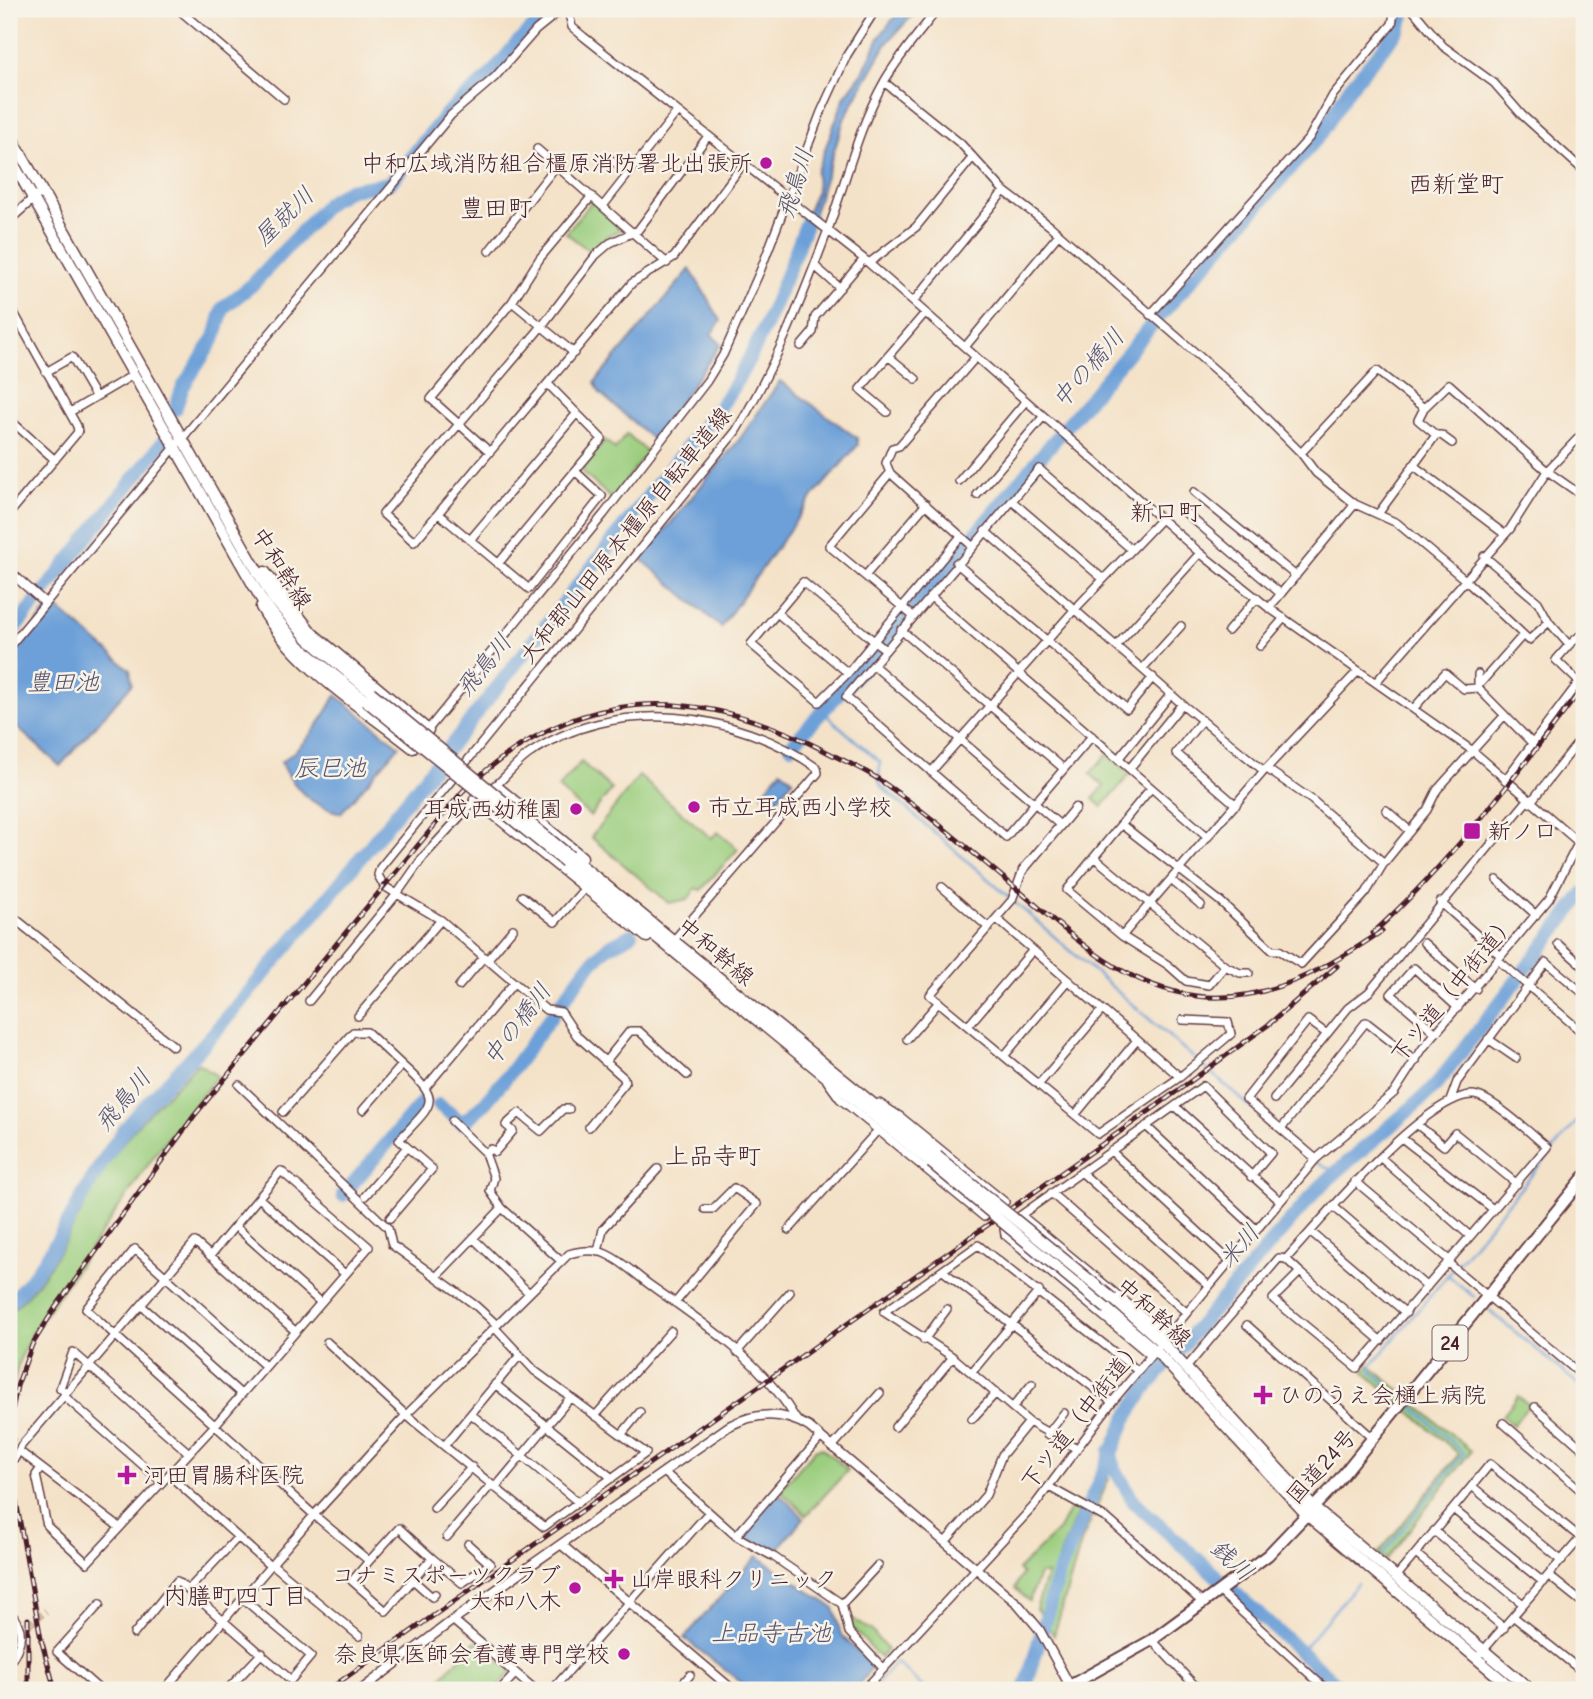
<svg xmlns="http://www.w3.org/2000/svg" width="1593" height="1699" font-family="'Comic Neue','Klee One',sans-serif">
	<rect width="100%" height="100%" fill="#f7f3e8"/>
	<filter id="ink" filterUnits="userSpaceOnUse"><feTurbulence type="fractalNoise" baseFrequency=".0143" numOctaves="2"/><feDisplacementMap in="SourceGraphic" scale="14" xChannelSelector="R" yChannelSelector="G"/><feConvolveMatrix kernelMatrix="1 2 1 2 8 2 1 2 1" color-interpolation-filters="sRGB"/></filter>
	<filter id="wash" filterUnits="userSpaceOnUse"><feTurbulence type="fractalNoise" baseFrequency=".00686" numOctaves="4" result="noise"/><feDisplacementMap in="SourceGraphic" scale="28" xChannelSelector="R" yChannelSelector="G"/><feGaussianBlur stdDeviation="1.57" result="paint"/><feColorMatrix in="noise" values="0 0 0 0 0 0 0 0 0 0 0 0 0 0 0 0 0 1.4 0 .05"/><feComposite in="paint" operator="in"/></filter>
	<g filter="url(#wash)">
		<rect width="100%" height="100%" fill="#f4e2c8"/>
		<path fill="#9acd7d" stroke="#727654" stroke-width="2" d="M593,200L624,228L607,236L591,252L566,233Z
			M627,434L647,452L612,499L583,473V467L605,440L615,449Z
			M1107,754L1130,774L1102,807L1093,799L1104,786L1090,774Z
			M581,762L612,789L590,816L558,788Z
			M639,776L711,838L718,832L738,849L701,890L696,888L688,899L669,903L591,837Z
			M198,1063L217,1076L159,1149L33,1332L19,1361L9,1409V1313C59,1271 79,1206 115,1154C137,1120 171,1093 198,1063Z
			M1369,1365L1471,1451L1386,1560L1378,1554L1459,1454L1364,1372Z
			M1518,1396L1529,1405L1513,1425L1502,1416Z
			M822,1448L848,1470L806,1515L780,1490L816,1449Z
			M1107,1475L1109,1479L1082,1540L1054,1635L1047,1625C1058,1577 1079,1515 1107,1475Z
			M1072,1505L1079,1509L1058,1559L1041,1614L1036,1609L1047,1574H1039L1029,1601L1015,1588L1022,1574L1018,1569L1059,1530Z
			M852,1619L871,1630L887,1650L880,1658L849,1624Z
			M475,1641L512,1671L494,1690H430Z"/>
		<path fill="#6da0d8" stroke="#5c6082" stroke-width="2" d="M901,9H918L887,43L845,117L808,231L798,235L817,190L816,173L845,96L863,72L880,36Z
			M690,269L721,321L711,334L721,344L653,440L599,392L595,382Z
			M780,381L857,438L858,445L811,499L721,627L641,559L739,440Z
			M52,603L130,670L132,684L60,766L9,720V660Z
			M336,695L399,746L341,813C310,805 295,790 281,762C303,748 324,719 336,695Z
			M781,770L793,780L773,804L762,794Z
			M778,1493L804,1518L774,1553L739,1536Z
			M757,1556L834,1608L841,1635L873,1666L854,1690H751L684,1638Z"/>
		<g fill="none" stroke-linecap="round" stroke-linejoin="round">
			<path stroke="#6da0d8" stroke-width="2.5" d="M822,711L880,762L879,782L882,787L1308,1157
				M1317,1162L1336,1172
				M1449,1276L1474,1297
				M1490,1311L1584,1389
				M1396,1393L1371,1371L1372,1365L1584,1113
				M1383,1554L1464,1453L1413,1407
				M1300,1652L1357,1584
				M872,1690L896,1662L926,1690"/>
			<path stroke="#6da0d8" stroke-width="14" d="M175,409L183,387L215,337L223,308L252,285L329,202L349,190L390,183L449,111L490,76L517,43L553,9
				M9,636L163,442
				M791,746L870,659L1149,328L1320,135L1350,87L1399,29L1404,12L1401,9
				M439,1105L463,1123L484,1104L509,1074L587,968L608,947L631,935
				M343,1195L423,1101
				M9,1303C64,1251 85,1174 135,1117C164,1084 197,1054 225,1020C397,820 556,610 721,405C762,347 783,282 809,217
				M1110,1451L1115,1469L1134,1502L1343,1690
				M1025,1690L1058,1575L1126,1419L1144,1390L1316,1191C1355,1153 1399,1122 1437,1084L1584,893"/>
		</g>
	</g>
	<g filter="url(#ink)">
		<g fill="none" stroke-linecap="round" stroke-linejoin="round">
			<path stroke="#d2bba9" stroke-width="7" stroke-dasharray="7 3.5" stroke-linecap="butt" d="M9,1438L16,1443
				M9,1463L15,1458
				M21,1632L46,1611"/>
			<defs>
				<path id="minor" d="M178,9L284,99
					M568,9L572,27L584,37L864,259L1200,553L1269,608L1473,751L1577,841
					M1412,9L1443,46L1494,83L1522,115L1584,171
					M884,82L961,144L1004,191L1050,226L1238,390L1301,453L1316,473L1355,504L1397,523L1464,579L1529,640L1549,622
					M708,136L638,230L610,243L596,255L542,326L383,514L414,542L632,283L674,257L743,164
					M537,149L667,263
					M610,159L630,173
					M603,206L677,112
					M489,251L557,165
					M869,263L916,227L973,157
					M816,267L840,288
					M512,302L574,353
					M913,302L1004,191
					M9,304L77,426L78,432L9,514
					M1150,315L1309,138L1333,95L1392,24L1395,9
					M801,346L813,332L815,317L864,259
					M965,347L1059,234
					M888,356L916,379
					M46,372L72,357L95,396
					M1424,408L1418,420L1436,435
					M70,412L133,375
					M887,412L860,389L925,313
					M9,419L55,460
					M490,452L431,399L512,302L540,258L592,196
					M1301,453L1377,371L1424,408L1449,384L1547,471L1584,497
					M1413,465L1503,533
					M890,473L886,463L892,448L899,446L976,357
					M959,481L1025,402
					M1194,492L1296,576
					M977,495L1043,417
					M1012,501L1103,579
					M1181,509L1281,594
					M439,514L529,589L602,496L575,471L602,439L548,384
					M1378,514L1436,435H1441L1452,443
					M985,531L1182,704L1264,771
					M470,540L577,413
					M1484,556L1538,602L1549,622L1569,645L1584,632
					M956,563L1127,709L1153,677
					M498,564L575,471
					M865,576L926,504
					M803,582L874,641L848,673L819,702L751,644Z
					M930,596L1208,837
					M1269,608L1355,504
					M777,613L848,673
					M913,616L829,546L890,473L971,545
					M901,630L1063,768
					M1228,631L1257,598
					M1117,645L1200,553
					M1260,646L1284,618
					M9,647L451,115L495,77L536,30L562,9
					M886,650L874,641L961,536
					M873,665L1060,825
					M1143,668L1181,626
					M1478,674V688L1533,744
					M1376,682L1510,529L1547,471L1584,432
					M1478,686L1523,635
					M1414,708L1445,673L1464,689L1478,688
					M1202,720L1176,753L1236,805
					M426,732L604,514L707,381L723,355L761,269L821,112L847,55L876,9
					M1092,736L1006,837L846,697L1039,469L1131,549
					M1118,759L1171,694
					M1130,768L1182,704
					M1267,769L1312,800L1384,863
					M931,772L1075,609L1160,520
					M1505,780L1579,682L1556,660L1569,645
					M494,787C506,777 516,763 529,754C614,695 737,711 817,768L818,773L673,941
					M1151,788L1067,890L1122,936L1264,771L1358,671
					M478,797L423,857L397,894L441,920L546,1010L561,1012L577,1036L624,1078L625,1083L589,1127
					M1530,803L1584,735
					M1386,810L1410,831
					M1122,825L1221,902L1272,950H1279L1301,964L1366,893L1384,863L1427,810L1437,790L1504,716
					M1095,858L1225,966L1209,985L1186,981L1168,965L1122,936
					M1171,880L1201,905
					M1497,880L1536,915
					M942,887L989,928
					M522,896L555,922L584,889
					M1440,902L1501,956
					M997,919L1180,1077L1098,1134L930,995L1012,900L1023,870
					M1424,943L1476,989
					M1558,944L1584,967
					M487,960L513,929
					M1498,960L1584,1034
					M1225,966L1240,973H1249
					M459,986L484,957
					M309,1001L397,894L384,886L378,875L380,868L736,431C775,367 803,297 829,227C847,178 858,128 884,82C899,56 919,33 938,9
					M358,1016L441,920
					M968,1026L1033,950
					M1436,1033L1391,994L1414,968L1458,1008
					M907,1039L939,1002
					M1488,1039L1516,1058
					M1005,1055L1068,980
					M605,1062L630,1031H639L687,1075
					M1180,1077L1231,1034L1228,1022L1183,1020
					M827,1081L840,1099L984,1217L1005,1202L901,1117L879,1103
					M1039,1084L1102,1010
					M239,1085L388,1228L392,1245L475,1305L497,1325
					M426,1087L513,984
					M1274,1099L1348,1008L1369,992L1527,801
					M1450,1101L1457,1082L1546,962L1584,994
					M1175,1106L1280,1201
					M363,1110L402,1065C443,1102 434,1102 399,1140L432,1169L390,1218
					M283,1112L353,1032H367L402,1065
					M1075,1115L1137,1040
					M452,1121L485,1153L491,1149L495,1152L513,1131L506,1125L519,1113L541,1131L563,1109H569
					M1146,1126L1257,1230
					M1419,1126L1444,1146L1455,1133L1517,1184
					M1281,1129L1366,1022L1416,1061
					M1403,1139L1493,1209
					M1111,1151L1230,1261
					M485,1153L494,1178L490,1191L502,1208
					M1381,1158L1470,1236
					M1316,1159L1246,1099L1308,1020L1327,1034
					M1081,1172L1209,1286
					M1355,1181L1449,1260
					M1051,1193L1186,1312
					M365,1196L407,1147
					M259,1198L345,1274
					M1333,1206L1427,1287
					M1021,1215L1203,1086L1271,1153L1251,1177
					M235,1226L320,1302
					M789,1230L878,1130
					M1311,1232L1406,1313
					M473,1238L529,1293
					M598,1252L603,1229L658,1169
					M1447,1262L1584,1377
					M943,1271L1112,1402
					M1300,1272L1381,1341
					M436,1277L502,1208L561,1261
					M675,1303L757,1204L734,1188L713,1209H705
					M142,1306L241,1394
					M1247,1325L1374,1439
					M924,1340L947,1309
					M327,1342L406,1415L544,1527L646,1453L535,1371L495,1328
					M737,1352L790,1292
					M1150,1355L1005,1235L1004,1229L1021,1215L1167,1336
					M264,1365L135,1249L86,1309L314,1515L369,1561L399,1528L432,1558L386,1611L352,1581L369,1561
					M1186,1368L1279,1258L1286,1259C1319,1223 1426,1094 1473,1095C1491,1096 1532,1135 1547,1147L1357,1368L1273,1299L1300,1272L1286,1259
					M972,1372L1039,1291
					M495,1384L612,1478
					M66,1393L60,1388L73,1352L189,1453
					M64,1396L162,1482
					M1013,1407L1032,1384
					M1535,1407L1584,1450
					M471,1414L578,1502
					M595,1416L671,1331
					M972,1419L996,1393
					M1503,1423L1584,1493
					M895,1427L953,1357
					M621,1435L640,1412
					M1047,1435L1064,1413
					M445,1445L520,1355
					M832,1447L880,1393
					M1077,1449L1029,1422L953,1357L884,1312L978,1245L1138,1371
					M19,1451L119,1527
					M15,1458L21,1446L195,1242L295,1331
					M41,1468L36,1475L47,1526L87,1563L216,1424L369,1247L281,1171L210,1256
					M664,1472L736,1536L774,1557L842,1604L849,1632L883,1668
					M169,1475L270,1566
					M1472,1486L1562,1561
					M1049,1487L1109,1520L1204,1604
					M495,1488L570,1398
					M434,1508L472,1467
					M1453,1509L1490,1464L1581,1538
					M1434,1531L1523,1604
					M736,1536L821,1437
					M238,1537L188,1590L291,1680L311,1656L242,1598
					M447,1537L491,1485
					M946,1541L986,1495L1002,1455L1029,1422
					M1416,1554L1504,1628
					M432,1558L462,1583L490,1564L468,1544
					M272,1564L359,1636
					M1549,1576L1584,1604
					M1396,1577L1453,1509L1543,1582
					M413,1580L432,1597L435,1594
					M1220,1592L1327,1690
					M842,1604L878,1565
					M9,1612C26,1628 22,1646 9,1663
					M1514,1617L1584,1673
					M134,1634L177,1581L188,1590
					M1152,1640L1199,1690
					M1481,1653L1584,1534
					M100,1690L57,1652L100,1604
					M164,1690L314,1515L406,1415L569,1254C580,1251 595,1249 606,1254C622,1261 636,1275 650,1285C703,1322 763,1362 796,1419
					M227,1690L262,1653
					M500,1690L515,1674
					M552,1690L709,1512
					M677,1690L690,1675
					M864,1690L1034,1506L1112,1402L1316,1159L1394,1093L1423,1048L1549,899L1584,832"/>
				<path id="tertiary" d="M1580,9L1584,12
					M9,220L42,191
					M9,571L44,602
					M1023,870L1075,808
					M9,914L173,1046
					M563,1546L733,1690
					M453,1620L535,1690
					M361,1690L453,1620L729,1426C756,1412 783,1411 809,1427L1018,1604L1039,1629L1070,1686"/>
				<path id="secondary" d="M9,133L272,597L308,639L371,692
					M9,156L263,602L299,646L365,700
					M265,572L312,633L428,730
					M261,607C295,667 360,706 413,748
					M496,786L582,857
					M475,799L647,937
					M570,856L937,1156
					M565,862L931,1163
					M1113,1299L1162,1342L1314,1508L1531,1690
					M1107,1309L1155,1350L1307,1515L1514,1690"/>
				<path id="trunk" d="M1062,1690L1152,1640L1268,1555L1333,1487L1584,1177"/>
			</defs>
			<use href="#minor" stroke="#643c43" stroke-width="10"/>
			<use href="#tertiary" stroke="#643c43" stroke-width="11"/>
			<use href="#secondary" stroke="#643c43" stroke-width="13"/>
			<use href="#trunk" stroke="#643c43" stroke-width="14"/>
			<use href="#minor" stroke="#fff" stroke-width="7"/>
			<use href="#tertiary" stroke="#fff" stroke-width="8"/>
			<use href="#secondary" stroke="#fff" stroke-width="10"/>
			<use href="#trunk" stroke="#fff" stroke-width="10"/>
			<defs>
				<path id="rail" d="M1373,933C1453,860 1519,772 1584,686
					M10,1467L41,1639L55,1690
					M11,1475L12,1411L17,1386L32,1345L55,1308L194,1116L462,792C573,685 692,682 825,751C844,761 864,769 881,781C929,814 973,853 1018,890C1075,937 1119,985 1196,996C1264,1005 1328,968 1382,931
					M28,1690V1619
					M328,1690L1162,1102L1268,1025L1337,966"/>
			</defs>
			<use href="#rail" stroke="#4a1f2b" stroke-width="5"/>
			<use href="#rail" stroke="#f7f3e8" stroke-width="2.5" stroke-dasharray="8" stroke-linecap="butt"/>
			<defs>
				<path id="secondary-bridge" d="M371,692L570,856
					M365,700L565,862
					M937,1156L1113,1299
					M931,1163L1107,1309"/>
			</defs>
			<use href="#secondary-bridge" stroke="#643c43" stroke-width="13" stroke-linecap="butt"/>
			<use href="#secondary-bridge" stroke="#fff" stroke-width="10"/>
		</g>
	</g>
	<g fill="#b5179e" stroke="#f7f3e8" stroke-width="2.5">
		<circle cx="766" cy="163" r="7"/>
		<circle cx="694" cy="807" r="7"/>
		<circle cx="576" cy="809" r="7"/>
		<rect x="1463" y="822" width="18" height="18" rx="3.5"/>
		<path d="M1259.5 1384.5h7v7h7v7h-7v7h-7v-7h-7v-7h7z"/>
		<path d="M123.5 1464.5h7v7h7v7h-7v7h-7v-7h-7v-7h7z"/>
		<path d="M610.5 1568.5h7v7h7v7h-7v7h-7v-7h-7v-7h7z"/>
		<circle cx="575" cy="1588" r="7"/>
		<circle cx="624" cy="1654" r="7"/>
	</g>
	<g text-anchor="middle" stroke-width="5" stroke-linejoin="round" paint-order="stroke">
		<rect fill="#f7f3e8" stroke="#7e5f64" stroke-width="2" x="1432.5" y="1325.5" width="35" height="35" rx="5"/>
		<g font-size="21" font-weight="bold" fill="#4a1f2b">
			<text x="1450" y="1350">24</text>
		</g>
		<g font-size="23" fill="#4a1f2b" stroke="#f7f3e8" text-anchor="start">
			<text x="752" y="171" text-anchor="end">中和広域消防組合橿原消防署北出張所</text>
			<text x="708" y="815">市立耳成西小学校</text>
			<text x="562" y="817" text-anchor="end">耳成西幼稚園</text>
			<text x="1488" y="839">新ノ口</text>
			<text x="1279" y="1403">ひのうえ会樋上病院</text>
			<text x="143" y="1483">河田胃腸科医院</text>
			<text x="561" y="1583" text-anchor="end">コナミスポーツクラブ<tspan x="561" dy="26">大和八木</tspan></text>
			<text x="630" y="1587">山岸眼科クリニック</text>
			<text x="610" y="1662" text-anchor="end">奈良県医師会看護専門学校</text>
		</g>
		<g font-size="23" fill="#4a1f2b" stroke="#f7f3e8">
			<text transform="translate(625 535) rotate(-51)" y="8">大和郡山田原本橿原自転車道線</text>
			<text transform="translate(282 568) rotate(58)" y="8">中和幹線</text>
			<text transform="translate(716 951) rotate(40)" y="8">中和幹線</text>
			<text transform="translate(1453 988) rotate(-51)" y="8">下ツ道（中街道）</text>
			<text transform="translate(1154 1312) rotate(42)" y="8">中和幹線</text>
			<text transform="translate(1082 1414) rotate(-52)" y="8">下ツ道（中街道）</text>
			<text transform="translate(1321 1466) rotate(-48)" y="8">国道24号</text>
		</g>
		<g font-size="24" font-style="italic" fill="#585370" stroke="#f7f3e8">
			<text transform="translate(795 183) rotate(-73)" y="8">飛鳥川</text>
			<text transform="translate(284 216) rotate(-44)" y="8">屋就川</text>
			<text transform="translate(1088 368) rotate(-49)" y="8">中の橋川</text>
			<text transform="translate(484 665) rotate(-51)" y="8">飛鳥川</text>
			<text x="63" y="690">豊田池</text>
			<text x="330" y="776">辰巳池</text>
			<text transform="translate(517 1024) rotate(-53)" y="8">中の橋川</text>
			<text transform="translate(123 1100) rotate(-50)" y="8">飛鳥川</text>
			<text transform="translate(1239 1246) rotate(-49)" y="8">米川</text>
			<text transform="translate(1232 1560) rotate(42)" y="8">銭川</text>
			<text x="771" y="1641">上品寺古池</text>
		</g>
		<g font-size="24" fill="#4a1f2b" stroke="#f7f3e8">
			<text x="1456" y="192">西新堂町</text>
			<text x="496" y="216">豊田町</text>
			<text x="1166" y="520">新口町</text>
			<text x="713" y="1164">上品寺町</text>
			<text x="235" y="1604">内膳町四丁目</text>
		</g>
	</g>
	<rect width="1593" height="1699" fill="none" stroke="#f7f3e8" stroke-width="35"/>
</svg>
